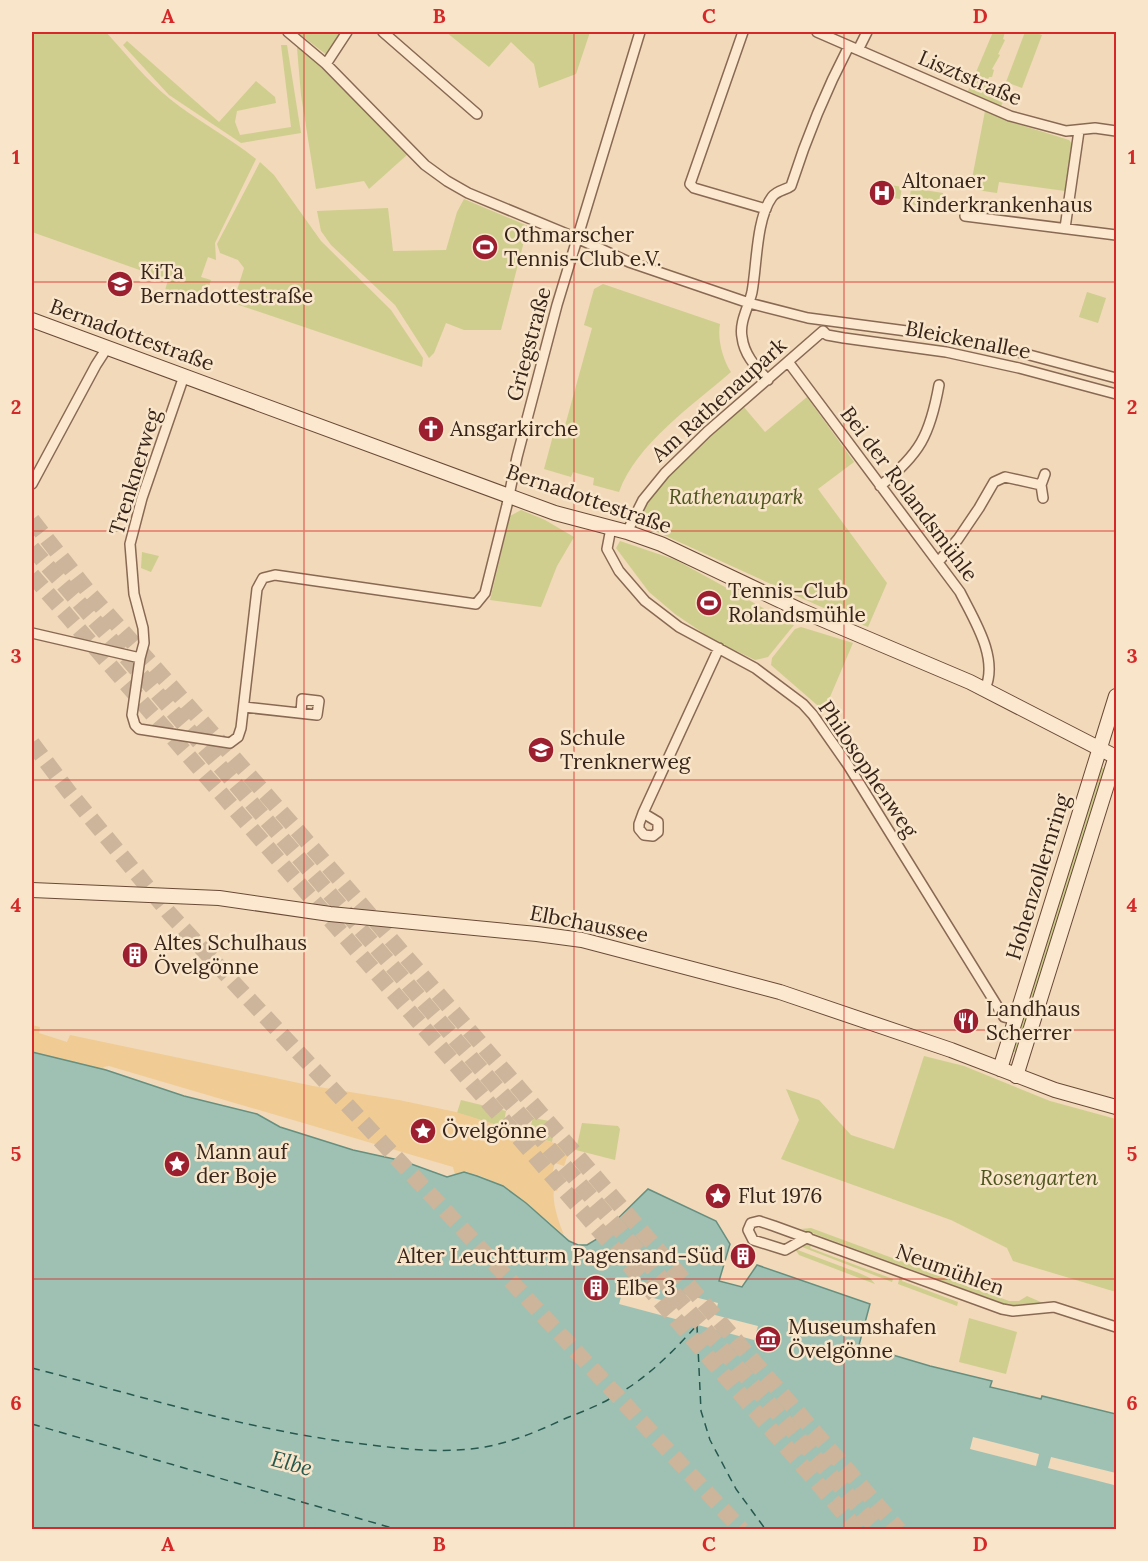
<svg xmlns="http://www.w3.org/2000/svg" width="1148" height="1561" font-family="Lora,serif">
	<rect width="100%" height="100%" fill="#f1d9ba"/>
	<path fill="#cfce8e" d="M32,32H106C126,54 146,80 170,99C197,121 229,137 256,159L215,243L216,260L208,257L201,277L211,280L202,306L164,294L168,280L32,232Z
		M297,32H344L328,56Z
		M446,32H590L576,74L539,88L534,64L511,42L489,67Z
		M993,32H1008H1005L1003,39L1005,40L998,54L1000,55L992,69L994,70L992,77H989L986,84L989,85L987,89L998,93L1001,87L1009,90L1001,106L968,91Z
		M1025,32H1034L1042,35L1022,88L1006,82Z
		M127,41L219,122L256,81L275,97L276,103L237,111L235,122L240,135L291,127L281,45H287L301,133L241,143L169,95L123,45Z
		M301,47L327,70L408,154L369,189L364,181L316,189L301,95L297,48Z
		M985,111L1011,122L1069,140L1072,144L1065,191L999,182L997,193L970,189Z
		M260,162L274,175L321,241L391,310L423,358L422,367L233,303L244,268L238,260L220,253L217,244Z
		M874,182L902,187L900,199L872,195Z
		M911,188L943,193L940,209L909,204Z
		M464,199L528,226L501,330H464L446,323L434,353L429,358L395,305L331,245L321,231L317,211L388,208L393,251L446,250L457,212Z
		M603,284L720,324C717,338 723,361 731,372C693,405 636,444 619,492L593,485L594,478L573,472L571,477L544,469L554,432L563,433L592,328L584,325L594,289Z
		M1087,292L1106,298L1098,323L1079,317Z
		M807,397L854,462L818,489L887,583L868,627C790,594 714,557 637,523C640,516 642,508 646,501C666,468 713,432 743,406L765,432Z
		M521,510L545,520L574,537L557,566L541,607L490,600L510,516Z
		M620,541L676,560L794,625L768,657L755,660L712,639L675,614L649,592L616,548Z
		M142,552L159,556L151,572L141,568Z
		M801,627L853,643L824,711L771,665L772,658L795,629Z
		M1099,767L1106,769L1019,1053L1010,1051Z
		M924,1056L964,1066L1050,1101L1116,1119V1292L1013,1261L1007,1248L951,1220L781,1159L799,1120L786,1089L819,1100L851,1135L894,1149Z
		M461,1100L506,1111L503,1127L457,1113Z
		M533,1118L555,1122L552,1142L528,1135Z
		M582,1123L618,1126L620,1129L615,1160L576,1150Z
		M811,1228L1009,1301H1019L1027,1296L1043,1303L1020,1306L1008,1305L801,1229Z
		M805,1242L812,1243L810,1248L893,1279L892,1282L802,1247L800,1245Z
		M795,1249L859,1273L870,1278L875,1284L799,1255Z
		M900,1275L903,1276L902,1281L958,1302L957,1306L898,1284Z
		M969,1318L1017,1332L1006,1374L959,1362Z"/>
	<path fill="#f0cc94" d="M32,1025L40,1027L39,1033L67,1042L70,1035L313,1086L399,1100L456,1112L570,1148L564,1166L555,1163L549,1185L558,1188L557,1191L554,1190C552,1203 559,1223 564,1235C544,1218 482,1161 455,1175L453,1167L109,1066L103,1067L106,1070L32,1052Z"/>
	<path fill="#9fc1b3" stroke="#668f80" stroke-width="1.5" d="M32,1052L106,1070L184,1096L257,1114L280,1127L353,1150L403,1161L447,1177L464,1172L477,1176L503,1186L526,1203L569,1241L578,1245H587L597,1239L648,1189L716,1221L730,1244L719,1281L742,1287L757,1265L870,1304L859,1345L930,1366L992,1381L990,1387L1041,1399L1042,1396L1116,1414V1529L32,1530Z"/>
	<path fill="#f1d9ba" d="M623,1290L680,1305L683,1294L718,1303L715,1315L758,1326L754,1340L619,1304Z
		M973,1437L1039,1454L1036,1466L970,1449Z
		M1051,1457L1116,1473L1114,1485L1048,1468Z"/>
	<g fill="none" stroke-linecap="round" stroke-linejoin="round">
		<path stroke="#27584e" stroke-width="1.5" stroke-dasharray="8 6" stroke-linecap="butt" d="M697,1326L701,1411L710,1440L736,1489L766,1530
			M32,1368C141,1396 250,1431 363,1444C403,1449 444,1454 485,1447C512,1442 536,1432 562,1420C578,1413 596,1407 611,1398C644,1381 672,1353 697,1325
			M32,1424L399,1530"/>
		<path stroke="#ccb59a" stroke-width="16" stroke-dasharray="16 8" stroke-linecap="butt" d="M32,520L91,595L291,823L899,1530
			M32,548L878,1530
			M32,575L858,1530
			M32,743L69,792L169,913L742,1530"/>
		<defs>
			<path id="street" d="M288,32L326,64L425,165L447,181L468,193L579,239L629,262L749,303L808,318L937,335L1022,353L1116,378
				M383,32L477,114
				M743,32L690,184L694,188L766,209
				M817,32L1010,116L1066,131L1095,128L1116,131
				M858,50L867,32
				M326,64L347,32
				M965,216L1116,235
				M1065,228L1079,131
				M823,331L827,335L844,338L946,352L1019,368L1116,394
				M789,363L960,592C974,620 999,658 985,689
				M184,376L142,498L130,544L134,594L143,628L144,643L140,658L132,715L135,725L139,729L230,743L238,737L241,728L257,589L263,578L275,575L476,604L485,593L507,505L517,457L557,305L640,32
				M768,380C756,367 744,355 742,337C739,322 749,306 752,292C757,265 756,219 772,197C777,190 786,190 791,186C807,136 825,92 849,46
				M32,484L96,365L107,348
				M880,486C920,454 930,435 939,385
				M1043,498L1041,485L1045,474
				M611,528L607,549L619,571L645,601L679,627L755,668L803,704L813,715L848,765L1004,1017L1016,1020
				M627,532L643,500L665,473L707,432L823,331
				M939,561L958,539L979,508L994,482L1005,477L1041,485
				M32,633L140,658
				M244,707L317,715L319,701L302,699L301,713
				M643,813L658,822V832L653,836L644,835L639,829V824L643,813L719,648
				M808,1237L785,1250L753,1240L748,1230L751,1223L759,1221L774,1226L1002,1309L1013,1311L1054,1307L1116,1327"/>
			<path id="secondary" d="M32,320L555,513L627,532L661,544L800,610L970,682L1116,757
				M32,890L219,898L330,914L537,934L582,940L780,992L951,1050L1055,1090L1116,1107
				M1000,1069L1116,696
				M1016,1076L1116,756"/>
		</defs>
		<use href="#street" stroke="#896953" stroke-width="12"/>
		<use href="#secondary" stroke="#6a4a37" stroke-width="16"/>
		<use href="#street" stroke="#fbe8ce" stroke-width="9"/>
		<use href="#secondary" stroke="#fbe8ce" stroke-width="14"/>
	</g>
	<path fill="none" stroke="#d62828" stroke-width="1.5" stroke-opacity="0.55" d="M304,32V1530M574,32V1530M844,32V1530M32,282H1116M32,531H1116M32,780H1116M32,1030H1116M32,1279H1116"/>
	<defs>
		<symbol id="hospital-disc" viewBox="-11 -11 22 22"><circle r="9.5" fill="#9c1f30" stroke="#f8e5ca"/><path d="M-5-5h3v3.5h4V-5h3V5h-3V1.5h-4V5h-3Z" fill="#fff"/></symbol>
		<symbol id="stadium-disc" viewBox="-11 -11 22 22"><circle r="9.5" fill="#9c1f30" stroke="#f8e5ca"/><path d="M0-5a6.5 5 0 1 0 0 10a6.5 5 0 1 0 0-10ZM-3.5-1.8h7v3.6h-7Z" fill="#fff"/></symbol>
		<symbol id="school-disc" viewBox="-11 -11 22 22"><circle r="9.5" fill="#9c1f30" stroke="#f8e5ca"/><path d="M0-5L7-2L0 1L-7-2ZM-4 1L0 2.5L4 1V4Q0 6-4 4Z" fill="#fff"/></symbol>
		<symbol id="church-disc" viewBox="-11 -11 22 22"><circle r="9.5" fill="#9c1f30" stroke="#f8e5ca"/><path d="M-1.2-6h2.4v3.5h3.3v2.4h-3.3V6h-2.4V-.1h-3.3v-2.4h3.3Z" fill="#fff"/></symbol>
		<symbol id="building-disc" viewBox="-11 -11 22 22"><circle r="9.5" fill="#9c1f30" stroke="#f8e5ca"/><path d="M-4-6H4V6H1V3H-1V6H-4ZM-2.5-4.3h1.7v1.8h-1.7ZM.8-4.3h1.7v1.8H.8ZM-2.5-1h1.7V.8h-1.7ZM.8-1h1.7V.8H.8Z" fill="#fff"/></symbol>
		<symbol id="restaurant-disc" viewBox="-11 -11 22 22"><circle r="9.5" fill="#9c1f30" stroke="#f8e5ca"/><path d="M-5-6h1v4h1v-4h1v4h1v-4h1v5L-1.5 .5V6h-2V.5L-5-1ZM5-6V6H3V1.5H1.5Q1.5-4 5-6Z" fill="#fff"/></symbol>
		<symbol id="sight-disc" viewBox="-11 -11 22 22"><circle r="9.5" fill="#9c1f30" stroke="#f8e5ca"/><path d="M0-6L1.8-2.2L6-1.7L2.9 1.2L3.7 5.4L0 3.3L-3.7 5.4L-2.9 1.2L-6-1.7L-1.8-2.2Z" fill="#fff"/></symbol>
		<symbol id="museum-disc" viewBox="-11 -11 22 22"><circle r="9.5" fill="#9c1f30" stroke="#f8e5ca"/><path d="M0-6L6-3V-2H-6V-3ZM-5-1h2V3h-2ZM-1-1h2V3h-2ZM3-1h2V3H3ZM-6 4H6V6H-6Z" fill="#fff"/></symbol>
	</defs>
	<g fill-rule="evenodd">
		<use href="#hospital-disc" x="867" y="178" width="30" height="30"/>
		<use href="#stadium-disc" x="470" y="232" width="30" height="30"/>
		<use href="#school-disc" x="105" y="269" width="30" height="30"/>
		<use href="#church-disc" x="416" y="414" width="30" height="30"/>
		<use href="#stadium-disc" x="694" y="588" width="30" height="30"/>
		<use href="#school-disc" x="526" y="735" width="30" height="30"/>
		<use href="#building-disc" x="120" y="940" width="30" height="30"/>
		<use href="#restaurant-disc" x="951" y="1006" width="30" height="30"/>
		<use href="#sight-disc" x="408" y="1116" width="30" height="30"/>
		<use href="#sight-disc" x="162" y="1149" width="30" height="30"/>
		<use href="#sight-disc" x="703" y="1181" width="30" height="30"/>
		<use href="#building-disc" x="728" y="1241" width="30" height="30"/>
		<use href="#building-disc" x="581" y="1273" width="30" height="30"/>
		<use href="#museum-disc" x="753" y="1324" width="30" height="30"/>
	</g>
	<g text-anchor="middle" stroke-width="5" stroke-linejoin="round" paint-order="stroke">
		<g font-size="21" fill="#37241a" stroke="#f8e5ca">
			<text transform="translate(970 78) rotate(23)" y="7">Lisztstraße</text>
			<text transform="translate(132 335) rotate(20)" y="7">Bernadottestraße</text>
			<text transform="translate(968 340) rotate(11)" y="7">Bleickenallee</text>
			<text transform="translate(529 344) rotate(-75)" y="7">Griegstraße</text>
			<text transform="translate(719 400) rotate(-42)" y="7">Am Rathenaupark</text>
			<text transform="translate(135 472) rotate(-73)" y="7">Trenknerweg</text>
			<text transform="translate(909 494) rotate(53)" y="7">Bei der Rolandsmühle</text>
			<text transform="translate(589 499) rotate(19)" y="7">Bernadottestraße</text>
			<text transform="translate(868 769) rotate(56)" y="7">Philosophenweg</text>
			<text transform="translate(1038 877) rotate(-73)" y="7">Hohenzollernring</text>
			<text transform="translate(589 924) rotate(11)" y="7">Elbchaussee</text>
			<text transform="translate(950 1270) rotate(20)" y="7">Neumühlen</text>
		</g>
		<g font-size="21" fill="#37241a" stroke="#f8e5ca" text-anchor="start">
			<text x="902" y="188">Altonaer<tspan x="902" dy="24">Kinderkrankenhaus</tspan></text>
			<text x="504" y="242">Othmarscher<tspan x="504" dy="24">Tennis-Club e.V.</tspan></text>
			<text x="140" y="279">KiTa<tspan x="140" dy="24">Bernadottestraße</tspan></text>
			<text x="450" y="436">Ansgarkirche</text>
			<text x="728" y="598">Tennis-Club<tspan x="728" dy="24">Rolandsmühle</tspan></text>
			<text x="560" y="745">Schule<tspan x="560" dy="24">Trenknerweg</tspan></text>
			<text x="154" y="950">Altes Schulhaus<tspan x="154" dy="24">Övelgönne</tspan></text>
			<text x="986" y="1016">Landhaus<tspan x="986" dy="24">Scherrer</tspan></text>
			<text x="442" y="1138">Övelgönne</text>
			<text x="196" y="1159">Mann auf<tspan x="196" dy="24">der Boje</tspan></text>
			<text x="738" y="1203">Flut 1976</text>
			<text x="724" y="1263" text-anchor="end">Alter Leuchtturm Pagensand-Süd</text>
			<text x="616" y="1295">Elbe 3</text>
			<text x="788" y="1334">Museumshafen<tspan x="788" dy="24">Övelgönne</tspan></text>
		</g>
		<g font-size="21" font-style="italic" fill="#4e551f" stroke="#f8e5ca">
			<text x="736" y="504">Rathenaupark</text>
			<text x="1039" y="1185">Rosengarten</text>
		</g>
		<g font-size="22" font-style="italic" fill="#27584e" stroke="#f8e5ca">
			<text transform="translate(292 1463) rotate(15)" y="8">Elbe</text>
		</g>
	</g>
	<rect width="1148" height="1561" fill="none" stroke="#f8e5ca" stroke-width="66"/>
	<rect x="33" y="33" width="1082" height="1495" fill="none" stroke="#d62828" stroke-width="2"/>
	<g font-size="20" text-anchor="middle" font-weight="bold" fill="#d62828">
		<text x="168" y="23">A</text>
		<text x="439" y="23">B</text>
		<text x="709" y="23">C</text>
		<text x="980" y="23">D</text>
		<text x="16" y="164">1</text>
		<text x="1132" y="164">1</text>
		<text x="16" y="414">2</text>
		<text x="1132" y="414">2</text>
		<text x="16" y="663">3</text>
		<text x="1132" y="663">3</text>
		<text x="16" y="912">4</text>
		<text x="1132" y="912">4</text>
		<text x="16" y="1161">5</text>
		<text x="1132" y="1161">5</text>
		<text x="16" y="1410">6</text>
		<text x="1132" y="1410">6</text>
		<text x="168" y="1551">A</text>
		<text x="439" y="1551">B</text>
		<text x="709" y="1551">C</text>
		<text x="980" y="1551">D</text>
	</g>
</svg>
